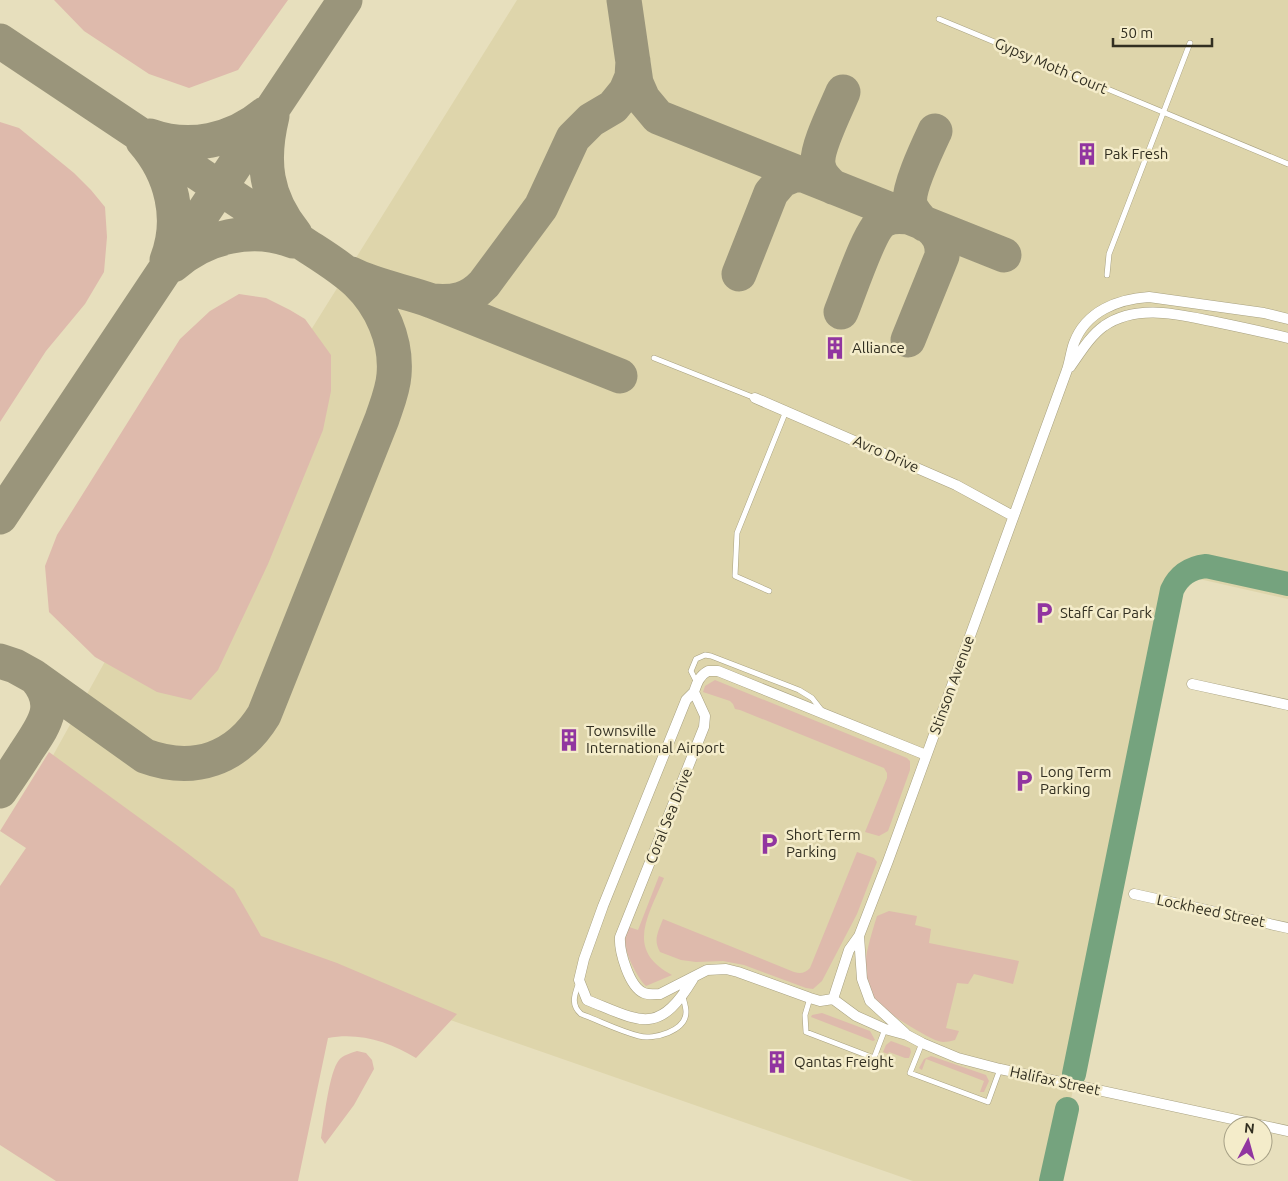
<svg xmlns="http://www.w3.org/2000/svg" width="1288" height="1181" font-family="Ubuntu,sans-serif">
	<rect width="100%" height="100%" fill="#e7dfbd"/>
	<path fill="#ded5ab" d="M517,0H1288V599L1186,576L1053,1181H913L344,983L14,826L113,647Z"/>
	<path fill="#debaac" d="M54,0H288L238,70L189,88L149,74L84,31Z
		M0,122L19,128L74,173L91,190L105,207L107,237L104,272L85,304L46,351L0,422Z
		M239,294L266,298L290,310L305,319L331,355V391L323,430L268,564L218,670L191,700L157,692L95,657L49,612L45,566L57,535L180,339L210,311Z
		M715,680L907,758L910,761V770L888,831L879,836L865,832L887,778V773L884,768L740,710L735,709L733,704L730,701L703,692L705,686Z
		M49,752L178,846L234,889L261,936L337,963L457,1014L416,1058C390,1042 359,1032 328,1038L298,1181H56L0,1145V886L26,848L0,831Z
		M857,852L874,858L877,862L857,914L822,981L813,989L806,988L744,965L723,961L696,962L681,960L660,952C653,940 658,932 663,919L794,972C801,974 805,973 810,968Z
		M659,876L664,878C649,915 624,950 672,975L646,986C638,979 623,950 625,939C626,935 628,931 629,927L638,930Z
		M889,911L917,916L915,925L931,929L929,943L1019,961L1013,984L974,974L968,984L957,983L946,1028L959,1031L955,1040C951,1041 947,1042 943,1042C933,1041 917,1030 908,1025C854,992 860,971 877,916Z
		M822,1013L870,1031L875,1040L873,1041L811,1017L812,1015Z
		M891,1041L910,1048L911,1052L909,1058H905L889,1052L888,1054L883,1052L886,1045Z
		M357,1051L366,1053L372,1060L374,1069L354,1105L325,1144L321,1138C324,1121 329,1072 339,1060C343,1055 351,1053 357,1051Z
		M931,1056L986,1075L989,1081L984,1092H980L984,1081L926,1059L922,1070L919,1068L924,1059Z"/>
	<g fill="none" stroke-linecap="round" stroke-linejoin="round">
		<path stroke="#75a37e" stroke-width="24" d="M1074,1074L1172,590C1179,575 1190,568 1206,566L1288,584
			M1051,1181L1067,1109"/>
		<path stroke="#9a957b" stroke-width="35" d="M624,0L636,83L643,99L658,117L1004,255
			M0,41L307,246C324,257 342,268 357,282C381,305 397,340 394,375C393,390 387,404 382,419L264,715C237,759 194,774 145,756L33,676L15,666L0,661
			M272,116C261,161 265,197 295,234
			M150,136C189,150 233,141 265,114
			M143,141C172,174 183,219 167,260
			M833,187C826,181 819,174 818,164C816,148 836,109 843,92
			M924,224C918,218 913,213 910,205C907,190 928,146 935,131
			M173,265C205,237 252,225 293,241
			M351,274C377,287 405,291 432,301L620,376
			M739,274L771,193L782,180L794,175H802
			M432,301C454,303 469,300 484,284L541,207L573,138L591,120L613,107L626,91L632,77L633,61
			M841,312C849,293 870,228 884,220C891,216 899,216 907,217
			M908,340L942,256C943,243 939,234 929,226
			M0,517L345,0
			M0,791C9,778 18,765 26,752C43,726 60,706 36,678"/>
		<defs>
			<path id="lane" d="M939,19L1288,164
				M1107,275L1109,254L1190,43
				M654,358L755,398
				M769,591L735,576L737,533L786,411
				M697,683L691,671L696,659L705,655L711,656L799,690L812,698L823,712
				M579,982C575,994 570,1004 581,1014C600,1021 619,1031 639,1036C654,1040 686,1031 686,1012C686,1007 684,1001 683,997
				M810,998L805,1015L806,1032L874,1058L885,1029
				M922,1043L910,1073L988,1102L1000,1069"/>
			<path id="street" d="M1070,367C1080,353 1090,336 1104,326C1138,303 1180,315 1216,322C1240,327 1264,332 1288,338
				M755,398L956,485L1013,516
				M1192,684L1288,705
				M1134,894L1288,928
				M859,936L862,979L870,1001L905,1033
				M693,979C658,1037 640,1021 587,1000L579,980L584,959L603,906L686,700L694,692
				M833,999L849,950L859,936L888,861L1067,370C1070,361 1071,351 1074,343C1086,311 1118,299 1149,297L1264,313L1288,319
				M833,999L820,1001L810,998L738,972L726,969L707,970L660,994C655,994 649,995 644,993C629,987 619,951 620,937L704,727L705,716L694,692C697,683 699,676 708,671H718L926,755
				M833,999L856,1016L885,1029L907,1035L922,1043L958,1058L1000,1069L1288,1131"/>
		</defs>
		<use href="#lane" stroke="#a8a180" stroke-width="6"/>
		<use href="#street" stroke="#a8a180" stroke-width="11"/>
		<use href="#lane" stroke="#fff" stroke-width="5"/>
		<use href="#street" stroke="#fff" stroke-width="10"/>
	</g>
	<defs>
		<symbol id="building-bare" viewBox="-9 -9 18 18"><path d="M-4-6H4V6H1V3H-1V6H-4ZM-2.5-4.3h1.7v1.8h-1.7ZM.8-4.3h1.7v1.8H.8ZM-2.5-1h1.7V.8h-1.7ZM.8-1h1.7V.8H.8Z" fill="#9135a0" stroke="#f4ecca" stroke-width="2.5" paint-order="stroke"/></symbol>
		<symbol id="parking-bare" viewBox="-9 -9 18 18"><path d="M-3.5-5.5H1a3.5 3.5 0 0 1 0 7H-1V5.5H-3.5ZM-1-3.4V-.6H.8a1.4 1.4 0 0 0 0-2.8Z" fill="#9135a0" stroke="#f4ecca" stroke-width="2.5" paint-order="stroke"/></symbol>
	</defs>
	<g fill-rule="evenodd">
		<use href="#building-bare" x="1071" y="138" width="32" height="32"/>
		<use href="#building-bare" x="819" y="332" width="32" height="32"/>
		<use href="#parking-bare" x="1028" y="597" width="32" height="32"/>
		<use href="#building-bare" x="553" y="724" width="32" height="32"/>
		<use href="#parking-bare" x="1008" y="765" width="32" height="32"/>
		<use href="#parking-bare" x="753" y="828" width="32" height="32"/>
		<use href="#building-bare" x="761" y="1046" width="32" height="32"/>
	</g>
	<g text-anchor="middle" stroke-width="5" stroke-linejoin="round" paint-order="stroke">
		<g font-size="15" fill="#322f21" stroke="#f4ecca">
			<text transform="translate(1051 66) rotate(23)" y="5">Gypsy Moth Court</text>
			<text transform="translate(886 454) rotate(24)" y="5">Avro Drive</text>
			<text transform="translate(952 685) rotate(-70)" y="5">Stinson Avenue</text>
			<text transform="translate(669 816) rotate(-68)" y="5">Coral Sea Drive</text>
			<text transform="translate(1211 911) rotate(12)" y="5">Lockheed Street</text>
			<text transform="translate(1055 1081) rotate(12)" y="5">Halifax Street</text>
		</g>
		<g font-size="15" fill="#322f21" stroke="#f4ecca" text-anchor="start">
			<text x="1104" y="159">Pak Fresh</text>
			<text x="852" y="353">Alliance</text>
			<text x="1060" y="618">Staff Car Park</text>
			<text x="586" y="736">Townsville<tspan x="586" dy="17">International Airport</tspan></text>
			<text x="1040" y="777">Long Term<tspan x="1040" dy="17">Parking</tspan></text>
			<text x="786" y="840">Short Term<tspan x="786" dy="17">Parking</tspan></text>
			<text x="794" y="1067">Qantas Freight</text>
		</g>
	</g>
	<g transform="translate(1248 1141) rotate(6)"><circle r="24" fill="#f4ecca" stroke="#a6a086"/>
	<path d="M0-4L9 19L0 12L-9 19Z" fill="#9135a0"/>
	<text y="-8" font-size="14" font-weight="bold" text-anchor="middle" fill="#322f21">N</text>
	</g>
	<path d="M1113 38v8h99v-8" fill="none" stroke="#322f21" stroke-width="2.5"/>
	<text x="1120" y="38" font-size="15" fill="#322f21" stroke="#f4ecca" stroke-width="4" paint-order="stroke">50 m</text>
</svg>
